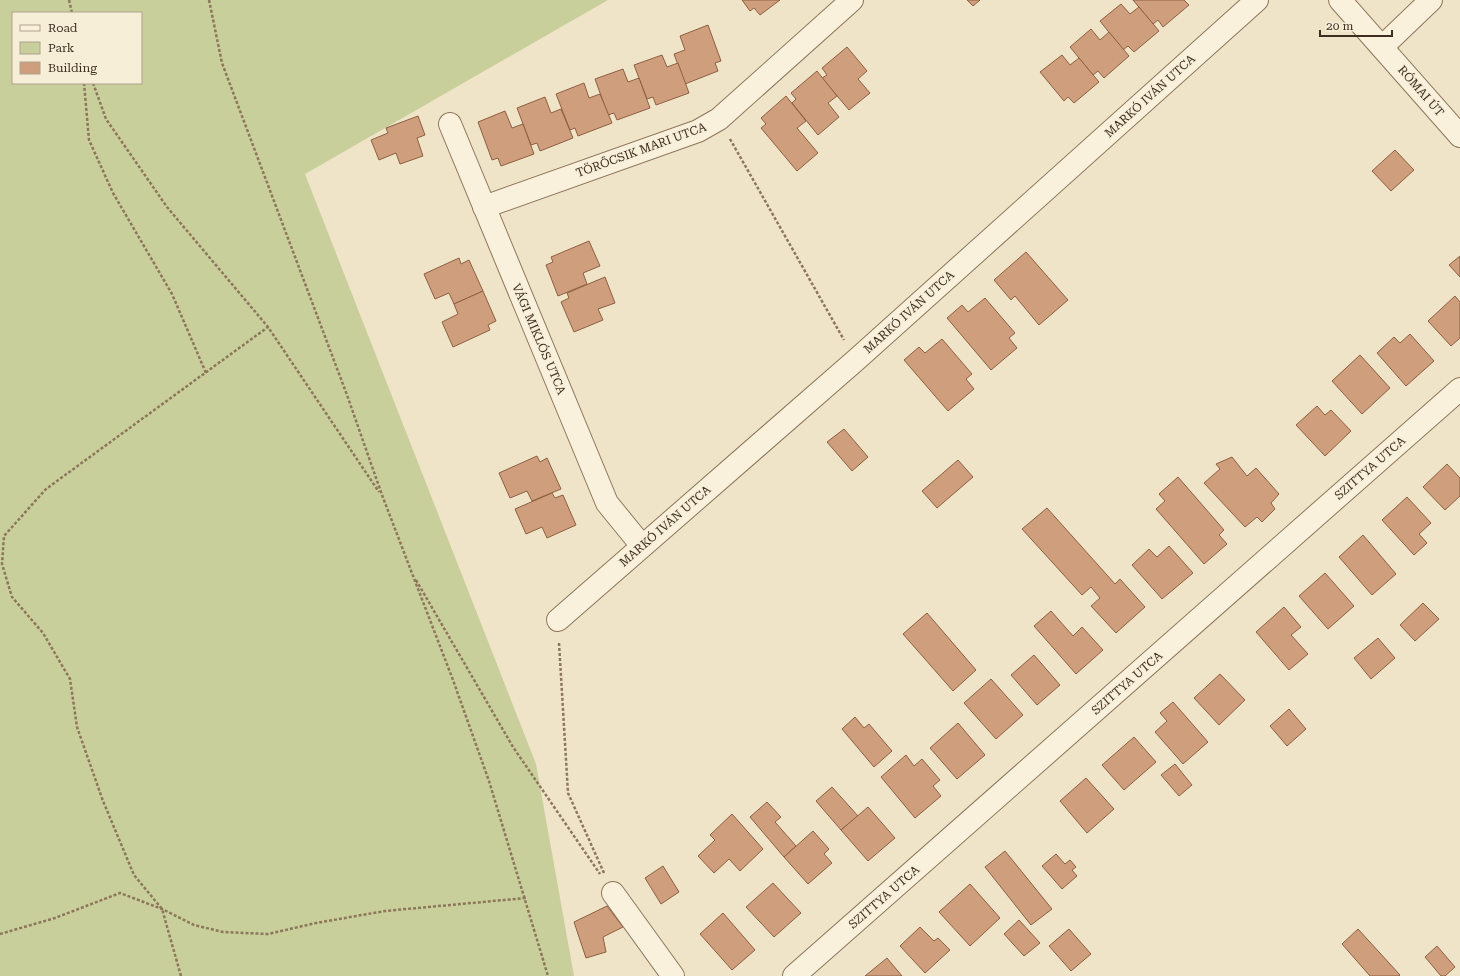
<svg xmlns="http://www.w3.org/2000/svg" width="1460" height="976" font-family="'Roboto Serif',serif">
  <rect width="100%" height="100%" fill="#f0e4c8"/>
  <!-- green -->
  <path fill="#c9cf9b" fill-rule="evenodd" d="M0 0H608L305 174 536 764 574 976H0ZM13 13H141V83H13Z"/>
  <!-- building -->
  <g fill="#cf9f7d" stroke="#8d5f41">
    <path d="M742 0H780L760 15 754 8 750 11Z"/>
    <path d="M967 0H980L973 6Z"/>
    <path d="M1133 0H1184L1189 5 1163 27 1158 20 1153 24Z"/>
    <path d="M1121 4 1130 14 1139 7 1159 31 1134 52 1128 46 1123 50 1100 21Z"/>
    <path d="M708 25 721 61 715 63 718 71 685 84 674 54 685 50 680 36Z"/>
    <path d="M1091 29 1100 40 1109 32 1129 56 1104 78 1098 71 1093 75 1070 47Z"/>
    <path d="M847 47 867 71 858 79 870 93 849 110 822 78 827 75 822 68Z"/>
    <path d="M662 55 667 67 678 63 689 93 656 105 653 97 647 99 634 65Z"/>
    <path d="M1062 55 1070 65 1079 58 1099 82 1074 103 1068 97 1064 101 1040 72Z"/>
    <path d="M623 69 628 82 639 78 650 108 617 120 614 113 608 115 595 79Z"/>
    <path d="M817 71 837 96 828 103 839 117 818 135 792 103 796 99 791 93Z"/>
    <path d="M584 83 589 98 600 94 612 123 578 136 575 128 570 130 556 94Z"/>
    <path d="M786 96 806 121 797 128 818 153 797 171 761 128 766 124 761 118Z"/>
    <path d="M545 97 551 113 561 109 573 138 540 151 537 143 531 145 517 108Z"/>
    <path d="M505 111 512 128 523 124 534 154 501 166 498 158 492 160 478 122Z"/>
    <path d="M418 116 425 135 417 138 423 156 400 164 396 153 379 160 371 140 388 133 386 128Z"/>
    <path d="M1395 150 1414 170 1391 191 1372 171Z"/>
    <path d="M589 241 600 266 583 273 587 284 558 296 546 265 553 262 551 257Z"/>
    <path d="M1026 252 1068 300 1039 325 1015 296 1011 300 994 280Z"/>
    <path d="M1460 256V277L1449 265Z"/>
    <path d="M459 258 461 264 469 260 483 291 454 304 449 293 435 299 424 274Z"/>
    <path d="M605 277 615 303 598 309 603 320 574 332 561 302 569 298 567 293Z"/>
    <path d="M483 291 496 321 488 325 490 330 453 347 442 322 458 314 454 304Z"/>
    <path d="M1455 296 1460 302V338L1451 346 1428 321Z"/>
    <path d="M985 298 1015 333 1009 338 1017 348 991 370 947 318 962 305 968 312Z"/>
    <path d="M1410 334 1434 361 1406 386 1377 353 1394 337 1400 343Z"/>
    <path d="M942 339 972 374 966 379 974 389 948 411 904 360 919 347 925 353Z"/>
    <path d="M1360 355 1390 388 1362 414 1332 381Z"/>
    <path d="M1317 406 1325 415 1331 410 1351 431 1325 456 1296 425Z"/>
    <path d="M844 429 868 457 852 471 827 442Z"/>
    <path d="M537 456 540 462 547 458 561 489 532 501 527 491 510 498 499 473Z"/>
    <path d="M1232 457 1247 476 1256 468 1279 494 1271 503 1275 509 1262 522 1257 517 1245 527 1204 483 1220 469 1216 464Z"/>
    <path d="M958 460 973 477 937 508 922 491Z"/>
    <path d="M1447 464 1460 478V496L1445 510 1423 487Z"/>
    <path d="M1178 477 1224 530 1219 535 1227 544 1204 564 1156 509 1165 501 1159 494Z"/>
    <path d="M552 493 555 498 563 495 576 525 547 538 542 527 526 534 515 509Z"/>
    <path d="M1407 497 1431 523 1419 534 1427 543 1414 555 1382 520Z"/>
    <path d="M1047 508 1115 584 1120 579 1145 607 1116 633 1091 606 1100 598 1091 587 1082 595 1022 529Z"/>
    <path d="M1363 535 1396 574 1372 595 1339 557Z"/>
    <path d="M1169 546 1193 573 1162 599 1132 565 1149 549 1157 557Z"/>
    <path d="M1325 573 1354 606 1328 629 1299 596Z"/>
    <path d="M1423 603 1439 619 1415 641 1400 625Z"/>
    <path d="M1284 607 1301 627 1291 635 1308 654 1289 670 1256 632Z"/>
    <path d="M1051 611 1073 636 1082 627 1103 650 1076 674 1034 626Z"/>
    <path d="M927 613 976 670 953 691 903 634Z"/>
    <path d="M1378 638 1395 658 1371 679 1354 658Z"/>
    <path d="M1034 655 1060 685 1037 705 1011 675Z"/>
    <path d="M1220 674 1245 700 1219 725 1194 698Z"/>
    <path d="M991 679 1023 715 996 739 964 703Z"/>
    <path d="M1173 702 1208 742 1183 764 1155 732 1167 721 1160 713Z"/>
    <path d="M1289 709 1306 729 1287 746 1270 726Z"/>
    <path d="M855 717 864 728 869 724 892 751 874 767 842 729Z"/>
    <path d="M958 723 985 755 957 779 930 748Z"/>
    <path d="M1134 737 1156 762 1124 790 1102 765Z"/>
    <path d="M906 755 914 766 922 759 940 780 933 786 941 796 915 818 881 777Z"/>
    <path d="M1175 764 1192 785 1179 796 1161 775Z"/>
    <path d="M1086 778 1114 809 1087 833 1060 801Z"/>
    <path d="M832 787 858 816 841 830 816 801Z"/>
    <path d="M767 802 781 817 775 822 796 846 784 857 750 817Z"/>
    <path d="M868 807 895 838 868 861 841 830Z"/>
    <path d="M732 814 763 849 740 871 729 859 714 873 698 856 715 840 710 835Z"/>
    <path d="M813 831 829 849 824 854 832 863 808 884 784 857Z"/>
    <path d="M1005 851 1052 909 1031 925 985 867Z"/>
    <path d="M1056 854 1065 864 1070 860 1076 867 1072 870 1077 876 1062 889 1042 866Z"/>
    <path d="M663 866 679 892 661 904 645 878Z"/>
    <path d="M773 883 801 913 774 937 746 907Z"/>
    <path d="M970 884 1000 918 970 946 939 912Z"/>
    <path d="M607 906 623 927 603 937 606 952 586 958 574 922Z"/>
    <path d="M723 913 755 950 732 970 700 934Z"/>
    <path d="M1019 920 1040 943 1024 956 1004 934Z"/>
    <path d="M920 927 934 941 938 938 950 950 925 973 900 946Z"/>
    <path d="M1069 929 1091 954 1071 971 1049 946Z"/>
    <path d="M1358 929 1400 975 1399 976H1370L1342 944Z"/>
    <path d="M1437 946 1455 967 1445 976H1441L1425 957Z"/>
    <path d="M887 958 902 976H865Z"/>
  </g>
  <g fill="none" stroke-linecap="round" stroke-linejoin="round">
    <defs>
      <g id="minor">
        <path d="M1340 0 1460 136"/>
        <path d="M1382 47 1431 0"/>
        <path d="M450 124 607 503 642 546"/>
        <path d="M484 207 698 131 719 119 852 0"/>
        <path d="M558 620 856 360 1257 0"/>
        <path d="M613 893 673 976"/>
        <path d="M794 976 1460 389"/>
      </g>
    </defs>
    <!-- minor casing -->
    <use href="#minor" stroke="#8d765c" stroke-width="24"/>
    <!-- path -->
    <g stroke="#8d765c" stroke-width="2.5" stroke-dasharray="3 2" stroke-linecap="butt">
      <path d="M69 0 72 13"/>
      <path d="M209 0 222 63 347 395 382 495 453 680 489 781 548 976"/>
      <path d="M84 83 89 140 113 193 172 294 206 373"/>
      <path d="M93 83 106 119 167 207 268 327 379 492"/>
      <path d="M730 139 844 340"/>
      <path d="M416 580 513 747 600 874"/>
      <path d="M559 643 568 793 604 873"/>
      <path d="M0 934 55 918 120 893 162 909 194 925 223 932 268 934 316 923 385 911 526 898"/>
      <path d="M181 976 162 909 134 875 103 801 77 727 70 679 43 633 12 597 2 564 4 536 46 489 268 327"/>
    </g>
    <!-- minor -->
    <use href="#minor" stroke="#faf1dc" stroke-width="22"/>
  </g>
  <g text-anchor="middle" stroke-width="3" stroke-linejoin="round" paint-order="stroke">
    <!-- street labels -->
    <g font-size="12" fill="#3d2e20" stroke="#f7eed8">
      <text transform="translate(1421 91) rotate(49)" y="4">RÓMAI ÚT</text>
      <text transform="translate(1150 96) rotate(-42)" y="4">MARKÓ IVÁN UTCA</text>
      <text transform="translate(641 150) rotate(-20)" y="4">TÖRŐCSIK MARI UTCA</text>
      <text transform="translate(909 312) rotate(-42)" y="4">MARKÓ IVÁN UTCA</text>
      <text transform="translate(539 339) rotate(67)" y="4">VÁGI MIKLÓS UTCA</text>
      <text transform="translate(1370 468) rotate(-41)" y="4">SZITTYA UTCA</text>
      <text transform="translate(665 526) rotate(-41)" y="4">MARKÓ IVÁN UTCA</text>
      <text transform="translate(1127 683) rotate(-41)" y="4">SZITTYA UTCA</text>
      <text transform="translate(884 897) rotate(-41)" y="4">SZITTYA UTCA</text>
    </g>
  </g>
  <!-- legend -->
  <rect x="12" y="12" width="130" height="72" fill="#f7eed8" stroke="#ada18e"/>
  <rect x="20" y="25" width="20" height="6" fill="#faf1dc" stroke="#ada18e"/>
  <text x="48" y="32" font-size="12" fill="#3d2e20">Road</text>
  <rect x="20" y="42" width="20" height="12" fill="#c9cf9b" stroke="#ada18e"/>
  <text x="48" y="52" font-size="12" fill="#3d2e20">Park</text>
  <rect x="20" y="62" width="20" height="12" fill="#cf9f7d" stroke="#ada18e"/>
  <text x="48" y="72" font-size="12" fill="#3d2e20">Building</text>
  <!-- scale -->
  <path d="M1320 30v6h72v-6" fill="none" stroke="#3d2e20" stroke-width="2"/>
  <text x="1326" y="30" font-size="12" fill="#3d2e20" stroke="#f7eed8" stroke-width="3" paint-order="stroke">20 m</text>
</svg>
